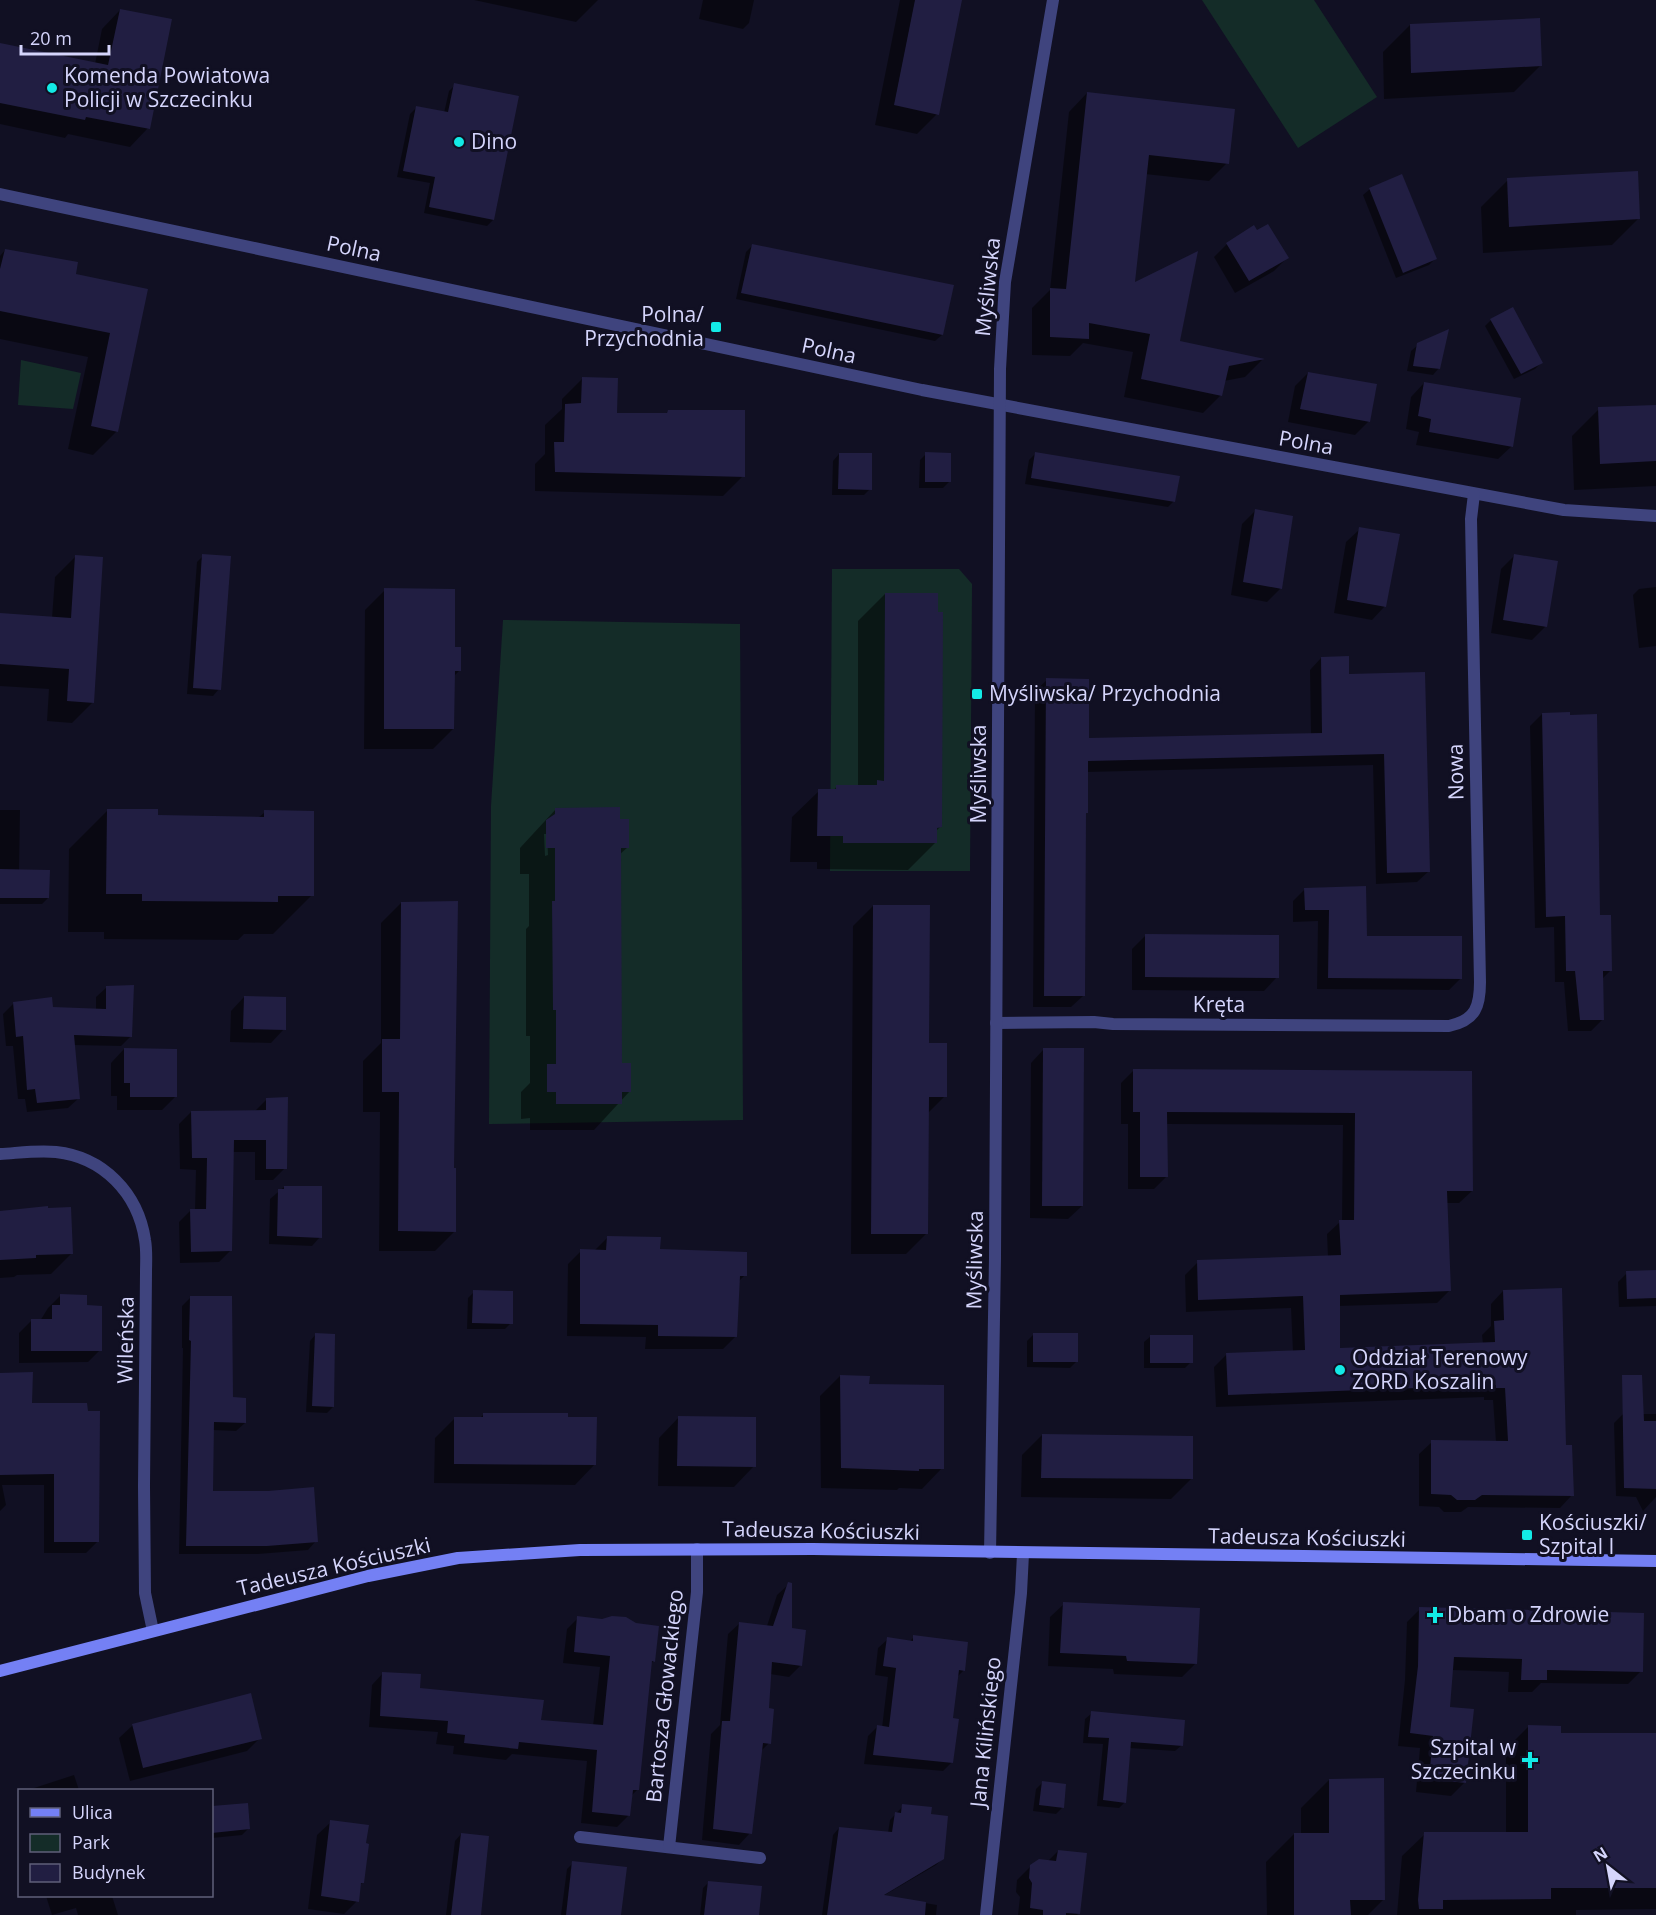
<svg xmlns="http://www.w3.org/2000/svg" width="1656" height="1915" font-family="'Open Sans',sans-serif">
  <rect width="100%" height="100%" fill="#111023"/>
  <!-- green -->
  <g fill="#142c28">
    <path d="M1202 0H1314L1377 97 1298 148Z"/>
    <path d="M21 360 81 373 73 409 18 405Z"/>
    <path d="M832 569H959L972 584 970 871H830Z"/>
    <path d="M503 620 740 624 743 1120 489 1124 491 806Z"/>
  </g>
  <!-- shadow -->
  <g fill="#0007" fill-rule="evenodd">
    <path d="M474 0H598L576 22Z"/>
    <path d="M703 0H754L749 23 743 29 699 19Z"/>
    <path d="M900 0H961L937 114 917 134 875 125Z"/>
    <path d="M120 10 148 128 130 147 68 134 65 138 0 124V45L95 64 102 29Z"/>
    <path d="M1410 25 1540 66 1514 92 1384 99 1383 52Z"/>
    <path d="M455 85 493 220 487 226 424 213 430 183 397 177 410 114 416 108 444 113 449 91Z"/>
    <path d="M1087 93 1227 163 1209 181 1145 174 1133 285 1178 342 1262 360 1245 377 1224 381 1221 395 1203 413 1124 397 1133 352 1083 343 1070 356 1032 355V308L1050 290 1069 112Z"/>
    <path d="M1508 180 1639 218 1612 245 1483 253 1481 207Z"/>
    <path d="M1370 189 1435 259 1429 265 1396 278 1363 195Z"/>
    <path d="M1227 244 1287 258 1274 271 1235 293 1214 257Z"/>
    <path d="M752 246 942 335 935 341 736 299 746 252Z"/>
    <path d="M5 250 74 275 146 290 117 431 93 455 68 449 88 357 0 339V256Z"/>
    <path d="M1491 320 1541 363 1535 369 1514 379 1485 326Z"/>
    <path d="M1418 345 1439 368 1433 375 1407 371 1411 351Z"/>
    <path d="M1308 373 1369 421 1355 435 1288 422 1295 386Z"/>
    <path d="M582 379 616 414 665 415 668 411 743 476 723 496 535 491V464L545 454V425L562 409V399Z"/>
    <path d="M1424 383 1512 446 1498 459 1416 445 1419 432 1406 429 1411 397Z"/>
    <path d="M1656 406V486L1574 490 1572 436 1599 409Z"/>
    <path d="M839 454 870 489 864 495H832L833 461Z"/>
    <path d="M926 454 949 482 943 488H919L920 460Z"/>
    <path d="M1035 454 1174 501 1168 507 1025 484 1029 460Z"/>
    <path d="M1255 511 1280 589 1267 602 1231 595 1242 524Z"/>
    <path d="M1360 529 1385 606 1372 620 1334 613 1346 542Z"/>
    <path d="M1515 555 1545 627 1532 640 1491 633 1501 569Z"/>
    <path d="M203 556 219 689 213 696 187 694 197 562Z"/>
    <path d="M75 557 93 702 72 723 47 721 49 689 0 686V615L52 618 55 577Z"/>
    <path d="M1656 587V646L1639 648 1633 595 1639 589Z"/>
    <path d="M385 590 453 648 459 671 453 677V729L433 749H364L365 610Z"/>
    <path d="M885 594 940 827 935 832V843L908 870 817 869V862H790L792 817 819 791H833L837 786H858V621Z"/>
    <path d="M1321 658 1348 675 1424 673 1429 871 1417 882 1376 884 1373 765 1087 772 1086 813 1084 815 1083 996 1071 1007H1033L1035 691 1047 680 1087 739 1311 735 1310 670Z"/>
    <path d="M1542 714 1599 916 1611 970 1602 979 1603 1019 1591 1031H1568L1564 982H1555L1554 927 1535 928 1530 726Z"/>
    <path d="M556 809 628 847 619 855 620 1064 630 1091 594 1130H530V1118L521 1119V1092L530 1083V1036H526V929L529 926V874H520V848ZM544 834H547L548 855 545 856Z"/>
    <path d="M0 810H20L19 871 48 898 42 904H0Z"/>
    <path d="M108 810 156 817 258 818 265 812 312 895 273 934H244L238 940 104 939V932H68L69 849Z"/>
    <path d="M1305 889 1366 937 1461 978 1449 990 1317 989 1318 921 1293 922V901Z"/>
    <path d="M401 903 453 1170 455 1231 435 1251H379L380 1112H363V1061L381 1043V923Z"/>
    <path d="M873 906 928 1044 945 1096 927 1114 926 1234 906 1254H851L853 926Z"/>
    <path d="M1146 935 1277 977 1264 991 1132 990V949Z"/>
    <path d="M107 987 131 1036 121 1046 73 1045 79 1098 68 1108 27 1112 25 1099H18L13 1046H6L3 1014 14 1003 52 1009 96 1010V997Z"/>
    <path d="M244 997 284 1029 271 1043 230 1042 231 1011Z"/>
    <path d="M124 1049 175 1097 162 1110H117V1096H111V1063Z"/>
    <path d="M1044 1049 1082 1206 1068 1219 1030 1218 1031 1063Z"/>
    <path d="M1134 1070 1471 1072 1472 1191 1459 1203H1446L1450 1290 1437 1303 1338 1306 1339 1350 1483 1344 1482 1335 1491 1326V1304L1503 1291 1565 1446 1572 1495 1560 1508 1468 1507 1461 1512H1444L1439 1507 1419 1506V1454L1432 1442H1496L1493 1400H1484V1397L1216 1407 1214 1367 1227 1354 1293 1352 1291 1308 1186 1312 1185 1275 1198 1262 1328 1257 1327 1234 1340 1222 1342 1221 1343 1125 1166 1124V1177L1154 1189H1128V1124H1121V1083Z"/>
    <path d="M266 1100 285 1168 273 1180H255V1152H232L231 1250 219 1262 180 1263 179 1222 191 1210H195L196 1170 180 1169 179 1124 191 1112H254Z"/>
    <path d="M284 1187 320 1237 312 1246 269 1244 270 1199Z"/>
    <path d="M0 1212 71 1254 51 1274 17 1275 14 1277 0 1278Z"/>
    <path d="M608 1237 745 1275 738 1282 736 1336 723 1349H645L646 1337 567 1336 568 1264 581 1251H594Z"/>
    <path d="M1656 1271V1306L1619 1307 1618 1282 1627 1273Z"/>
    <path d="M474 1292 511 1323 505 1329H467L468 1298Z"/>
    <path d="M60 1296 86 1307 100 1350 88 1362 19 1363V1333L31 1321H40L48 1308Z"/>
    <path d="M191 1297 231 1399 245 1423 236 1431 212 1430V1492L316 1541 308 1550 258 1554H179L183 1348H182V1306Z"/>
    <path d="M316 1334 333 1407 327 1413 306 1412 310 1341Z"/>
    <path d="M1033 1335 1077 1361 1070 1368 1027 1367V1341Z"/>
    <path d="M1151 1336 1191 1362 1185 1368H1144V1342Z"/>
    <path d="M840 1376 868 1386 942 1468 922 1489 899 1488 897 1490 821 1488 820 1396Z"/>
    <path d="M0 1392 31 1405 98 1541 86 1553H44V1485H2L6 1505 0 1511Z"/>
    <path d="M484 1414 595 1464 575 1485 434 1483 435 1438 455 1418H480Z"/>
    <path d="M1623 1414H1656V1497L1643 1511 1636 1497 1616 1496 1614 1423Z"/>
    <path d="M679 1417 754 1466 734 1487 658 1486 659 1438Z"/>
    <path d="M1042 1435 1191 1479 1171 1499 1021 1497 1022 1455Z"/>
    <path d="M789 1584 790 1629 801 1665 789 1677 770 1674 767 1709 769 1743 760 1752 750 1833 739 1845 702 1840 711 1734 720 1725 728 1634 740 1623 767 1626 777 1595Z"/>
    <path d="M1064 1604 1196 1663 1182 1677 1114 1674 1113 1669 1048 1666 1050 1617Z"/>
    <path d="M1420 1609 1641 1671 1628 1684 1541 1683 1532 1692H1508L1509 1672 1452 1670 1448 1709 1465 1782 1451 1796 1416 1792 1420 1748 1398 1746 1405 1680 1407 1622Z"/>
    <path d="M578 1618 654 1661 650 1664 638 1789 631 1796 629 1815 617 1827 581 1823 587 1761 512 1754 506 1760 453 1754 454 1746 436 1744 438 1732 369 1727 372 1685 383 1673 419 1690 539 1721 593 1726 600 1667 563 1663 567 1629Z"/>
    <path d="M914 1637 964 1670 957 1677 952 1719V1762L943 1771 864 1764 868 1736 877 1727 882 1728 888 1677 875 1675 878 1648 888 1639 909 1642Z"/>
    <path d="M1092 1713 1182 1745 1175 1751 1129 1748 1125 1802 1119 1808 1097 1806 1103 1744 1083 1743 1085 1719Z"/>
    <path d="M133 1725 260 1738 247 1751 130 1781 119 1738Z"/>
    <path d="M1528 1727 1560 1735 1656 1734V1909L1576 1910V1915H1397L1402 1856 1425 1834H1506V1749Z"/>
    <path d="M74 1775 79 1790H29L31 1789Z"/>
    <path d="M1329 1780 1384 1899 1368 1915H1267L1266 1862 1294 1834H1301V1808Z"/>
    <path d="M1042 1783 1062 1808 1056 1814 1033 1811 1036 1789Z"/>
    <path d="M246 1804 248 1829 242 1835 212 1838V1807Z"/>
    <path d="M903 1806 930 1815 943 1858 936 1865 883 1896 937 1905 936 1915H822L833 1835 839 1828 888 1833 890 1820Z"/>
    <path d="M331 1822 363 1882 360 1885 357 1901 344 1914 308 1909 317 1835Z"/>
    <path d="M461 1834 479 1915H446L455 1841Z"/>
    <path d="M1058 1851 1079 1913 1077 1915H1018L1020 1897 1016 1892 1017 1880 1031 1866 1048 1861Z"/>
    <path d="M573 1863 620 1915H561L567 1869Z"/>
    <path d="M709 1882 757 1915H700L703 1888Z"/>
    <path d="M46 1896H112L118 1915H78L76 1908 52 1915Z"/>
  </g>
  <!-- building -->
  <g fill="#211e42">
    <path d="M915 0H962L939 115 894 105Z"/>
    <path d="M120 9 172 19 150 129 86 117 85 120 0 103V43L108 65Z"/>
    <path d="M1540 18 1542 66 1411 73 1410 24Z"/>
    <path d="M454 83 519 96 494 220 429 207 435 177 403 171 416 106 448 112Z"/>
    <path d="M1087 92 1235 109 1229 164 1149 155 1135 282 1198 251 1180 341 1265 359 1229 366 1222 396 1141 379 1150 334 1089 323V339L1050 337V288L1066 289Z"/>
    <path d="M1638 171 1640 219 1509 227 1507 178Z"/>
    <path d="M1402 174 1437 259 1403 273 1369 188Z"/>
    <path d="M1268 224 1289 258 1249 281 1226 243 1254 225 1257 230Z"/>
    <path d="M752 244 954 285 943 335 741 293Z"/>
    <path d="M5 249 78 262 76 274 148 289 118 432 91 426 110 333 0 311V269Z"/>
    <path d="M1513 307 1543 363 1521 374 1490 319Z"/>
    <path d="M1449 329 1440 369 1413 366 1417 343Z"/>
    <path d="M1308 372 1377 384 1370 422 1300 409Z"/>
    <path d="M582 377 618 378 617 413H667L668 410H745V477L555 472 554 442H564L565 404 581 403Z"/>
    <path d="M1424 382 1521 398 1513 447 1429 432 1431 419 1418 416Z"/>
    <path d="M1656 405V461L1600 464 1598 407Z"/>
    <path d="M925 452 951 453V482H925Z"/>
    <path d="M1035 452 1180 476 1175 502 1031 478Z"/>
    <path d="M839 453H872V490L838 489Z"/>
    <path d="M1255 509 1293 516 1282 589 1243 582Z"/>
    <path d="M1359 527 1400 534 1386 607 1347 600Z"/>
    <path d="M202 554 231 556 221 690 193 688Z"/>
    <path d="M1514 554 1558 561 1547 627 1503 620Z"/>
    <path d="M75 555 103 557 94 703 67 701 69 669 0 664V613L71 618Z"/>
    <path d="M384 588 455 589V647H461V671H455L454 729H384Z"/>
    <path d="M885 593H938V612H943L942 827 937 828V843H843V836H817L818 789H836V785H877V780L884 781Z"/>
    <path d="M1349 656V674L1425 672 1430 872 1387 873 1384 754 1088 761V813H1086L1085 996H1044L1046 678 1089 679V738L1322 733 1321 657Z"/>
    <path d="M1570 712V715L1597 714 1600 915H1611L1612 971H1603L1604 1020H1580L1575 971H1566L1565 916 1546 917 1542 713Z"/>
    <path d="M620 807V819H629V848H621L622 1063H631V1092H622V1104H556V1092H547V1064H556V1010H553L552 901H555V848H546V820L555 814V808Z"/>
    <path d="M107 809H158V815L264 817V810L314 811V896H278V902L142 901V894H106Z"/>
    <path d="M0 869 50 870 49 898H0Z"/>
    <path d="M1366 886 1367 936H1462V979L1328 978 1329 910H1305L1304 888Z"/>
    <path d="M458 901 454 1168H456V1232L398 1231 399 1092H382V1039H400L401 902Z"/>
    <path d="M873 905H930L929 1043H947V1097H929L928 1234H871Z"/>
    <path d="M1145 934 1279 935V978L1145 977Z"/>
    <path d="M134 985 132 1037 74 1035 80 1099 37 1103 35 1089 27 1090 23 1036 16 1037 13 1002 52 997 53 1007 106 1009V986Z"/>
    <path d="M244 996 286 997V1030L243 1029Z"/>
    <path d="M124 1048 177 1049V1097H130V1083H124Z"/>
    <path d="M1043 1048H1084L1083 1206H1042Z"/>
    <path d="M1133 1069 1472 1071 1473 1191H1447L1451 1291 1340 1295V1348L1495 1342 1494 1321 1504 1320 1503 1290 1562 1288 1566 1445H1572L1574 1496 1482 1495 1475 1500H1457L1451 1495 1431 1494V1440L1508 1441 1505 1388H1496V1385L1228 1395 1226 1353 1305 1350 1303 1296 1198 1300 1197 1260 1341 1255 1339 1220H1354L1355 1113 1167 1112 1168 1177H1140V1112H1133Z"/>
    <path d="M288 1097 287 1169H266V1140H234L232 1251 191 1252 190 1209H206L207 1158H192L191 1111 266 1110V1098Z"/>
    <path d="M284 1186H322V1238L277 1236 278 1189H284Z"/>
    <path d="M48 1206V1208L71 1207 73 1254 36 1255V1258L0 1260V1211Z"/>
    <path d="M607 1236 661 1237 660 1249 747 1252V1276H740L737 1337 658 1336V1325L580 1324V1249L606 1250Z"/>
    <path d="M1656 1270V1298L1627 1299 1626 1271Z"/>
    <path d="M473 1290 513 1291V1324L472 1323Z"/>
    <path d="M60 1294 87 1295V1305L102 1306V1351H31V1319H52V1305H60Z"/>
    <path d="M190 1296H232L233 1397 246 1398V1423L214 1422 213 1491H268L314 1487 318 1542 267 1546H186L191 1341 189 1340Z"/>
    <path d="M315 1333 335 1334 334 1407 312 1406Z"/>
    <rect x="1033" y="1333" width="45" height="29"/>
    <rect x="1150" y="1335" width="43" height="28"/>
    <path d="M33 1372 32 1403H87L88 1411H100L99 1542H54V1474L0 1475V1373Z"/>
    <path d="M840 1375 870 1376 869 1384 944 1385V1469H919V1471L841 1468Z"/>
    <path d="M1622 1375H1642L1644 1421H1656V1489L1624 1488Z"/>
    <path d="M483 1413H568V1417H597L596 1465 454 1464V1417H483Z"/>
    <path d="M678 1416 756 1417V1467L677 1466Z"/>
    <path d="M1042 1434 1193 1436V1479L1041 1478Z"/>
    <path d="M788 1582 792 1583V1628L806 1630 802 1666 772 1662 769 1708 774 1709 771 1744 763 1743 752 1834 713 1829 722 1721H730L739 1622 773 1626Z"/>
    <path d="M1063 1602 1200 1608 1197 1664 1127 1661 1126 1656 1060 1653Z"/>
    <path d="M1419 1607 1644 1613 1643 1672 1547 1670V1680H1521L1522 1659 1454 1657 1450 1707 1474 1709 1466 1783 1429 1779 1433 1736 1410 1733 1418 1666Z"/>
    <path d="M577 1616 602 1619 612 1616 626 1617 636 1623 659 1626 655 1662 652 1661 639 1790H633L630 1816 592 1812 597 1750 519 1742 518 1749 464 1743 465 1735 447 1733 448 1721 380 1716 382 1672 421 1674 420 1688 544 1700 541 1720 603 1725 610 1656 574 1652Z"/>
    <path d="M913 1635 968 1642 965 1671 959 1670 953 1718 959 1719 953 1763 873 1755 877 1725 889 1727 896 1668 883 1666 887 1637 913 1641Z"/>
    <path d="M251 1693 262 1739 143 1768 132 1724Z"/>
    <path d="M1091 1711 1185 1720 1183 1746 1131 1742 1126 1803 1103 1800 1109 1738 1088 1737Z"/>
    <path d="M1528 1725 1561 1726V1733H1656V1888H1551V1899L1443 1900V1909H1419L1418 1900 1424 1832H1528Z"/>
    <path d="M1384 1778 1385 1900H1350L1351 1915H1294V1833H1329V1779Z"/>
    <path d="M1042 1781 1066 1784 1064 1808 1039 1805Z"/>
    <path d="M248 1803 250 1829 212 1833V1806Z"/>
    <path d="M902 1804 932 1807 931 1814 948 1816 944 1859 884 1895 926 1902 925 1915H827L839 1827 892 1832 895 1812 901 1813Z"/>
    <path d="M330 1820 369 1825 366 1843 369 1844 364 1883H361L359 1902 321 1896Z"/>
    <path d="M461 1833 489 1836 481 1915H451Z"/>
    <path d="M1058 1850 1087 1853 1080 1914 1066 1913V1915H1043V1910L1030 1908 1032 1883 1029 1878 1030 1865 1039 1859 1056 1861Z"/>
    <path d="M572 1861 627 1867 621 1915H566Z"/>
    <path d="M708 1881 762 1886 759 1915H704Z"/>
  </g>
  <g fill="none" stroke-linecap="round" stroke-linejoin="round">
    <!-- street -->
    <g stroke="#3f447e" stroke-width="12">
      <path d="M0 194 922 390 1564 510 1656 516"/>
      <path d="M996 1023 1094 1022 1113 1024 1449 1026C1476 1020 1480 1006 1480 982L1471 519 1474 494"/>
      <path d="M0 1154C18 1153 38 1150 56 1152 103 1157 138 1193 145 1240 147 1251 146 1262 146 1273L144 1486 145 1593 153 1631"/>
      <path d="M990 1553 995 1258 1000 369 1005 282 1053 0"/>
      <path d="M580 1837 760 1858"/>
      <path d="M669 1847 697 1592V1549"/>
      <path d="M986 1915 1021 1593 1023 1554"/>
    </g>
    <!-- secondary -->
    <path stroke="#7480f4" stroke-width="12" d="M0 1671 368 1576 458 1558 580 1550 813 1549 1656 1561"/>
  </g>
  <!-- markers -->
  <g fill="#13eae6" stroke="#111023" stroke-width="2">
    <circle cx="52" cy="88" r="6"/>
    <circle cx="459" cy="142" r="6"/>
    <rect x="710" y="321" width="12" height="12" rx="3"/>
    <rect x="971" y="688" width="12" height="12" rx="3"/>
    <circle cx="1340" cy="1370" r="6"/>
    <rect x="1521" y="1529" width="12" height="12" rx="3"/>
    <path d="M1432 1606h6v6h6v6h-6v6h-6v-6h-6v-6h6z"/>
    <path d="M1527 1751h6v6h6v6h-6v6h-6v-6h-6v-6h6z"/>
  </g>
  <g text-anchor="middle" stroke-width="6" stroke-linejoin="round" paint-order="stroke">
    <!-- poi labels -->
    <g font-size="21" fill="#d5d5fc" stroke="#111023" text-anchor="start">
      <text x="64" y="83">Komenda Powiatowa<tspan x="64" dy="24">Policji w Szczecinku</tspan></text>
      <text x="471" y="149">Dino</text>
      <text x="704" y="322" text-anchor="end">Polna/<tspan x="704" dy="24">Przychodnia</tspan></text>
      <text x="989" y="701">Myśliwska/ Przychodnia</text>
      <text x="1352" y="1365">Oddział Terenowy<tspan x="1352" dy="24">ZORD Koszalin</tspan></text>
      <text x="1539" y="1530">Kościuszki/<tspan x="1539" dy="24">Szpital I</tspan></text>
      <text x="1447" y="1622">Dbam o Zdrowie</text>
      <text x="1516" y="1755" text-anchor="end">Szpital w<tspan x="1516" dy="24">Szczecinku</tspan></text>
    </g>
    <!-- street labels -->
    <g font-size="21" fill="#d5d5fc" stroke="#111023">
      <text transform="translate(354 249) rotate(12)" y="7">Polna</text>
      <text transform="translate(988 287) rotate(-84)" y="7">Myśliwska</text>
      <text transform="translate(829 351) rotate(12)" y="7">Polna</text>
      <text transform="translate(1306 443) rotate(10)" y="7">Polna</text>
      <text transform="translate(1456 772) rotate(-91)" y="7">Nowa</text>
      <text transform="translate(979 774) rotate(-90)" y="7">Myśliwska</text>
      <text x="1219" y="1012">Kręta</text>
      <text transform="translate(975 1260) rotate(-89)" y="7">Myśliwska</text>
      <text transform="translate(126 1340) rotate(-89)" y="7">Wileńska</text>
      <text transform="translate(821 1531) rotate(1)" y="7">Tadeusza Kościuszki</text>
      <text transform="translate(1307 1538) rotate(1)" y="7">Tadeusza Kościuszki</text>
      <text transform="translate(334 1567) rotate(-13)" y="7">Tadeusza Kościuszki</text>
      <text transform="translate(665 1696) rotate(-84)" y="7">Bartosza Głowackiego</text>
      <text transform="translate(986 1732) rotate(-84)" y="7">Jana Kilińskiego</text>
    </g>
  </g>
  <!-- legend -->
  <rect x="18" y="1789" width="195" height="108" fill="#111023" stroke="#5f5f7a" stroke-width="1.5"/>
  <rect x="30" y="1808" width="30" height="9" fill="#7480f4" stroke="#5f5f7a" stroke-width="1.5"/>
  <text x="72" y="1819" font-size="18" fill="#d5d5fc">Ulica</text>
  <rect x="30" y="1834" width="30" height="18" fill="#142c28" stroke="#5f5f7a" stroke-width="1.5"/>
  <text x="72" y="1849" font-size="18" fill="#d5d5fc">Park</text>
  <rect x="30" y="1864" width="30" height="18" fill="#211e42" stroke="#5f5f7a" stroke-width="1.5"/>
  <text x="72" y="1879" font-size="18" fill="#d5d5fc">Budynek</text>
  <!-- north arrow -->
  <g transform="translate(1608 1867) rotate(329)" stroke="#111023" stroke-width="4.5" paint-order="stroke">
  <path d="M0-4.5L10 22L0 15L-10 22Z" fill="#d5d5fc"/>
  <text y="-9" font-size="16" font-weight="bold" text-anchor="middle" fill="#d5d5fc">N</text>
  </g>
  <!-- scale -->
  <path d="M21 45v9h88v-9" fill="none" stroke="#d5d5fc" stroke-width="3"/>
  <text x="30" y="45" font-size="18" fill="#d5d5fc" stroke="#111023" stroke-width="4.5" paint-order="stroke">20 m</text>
</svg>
